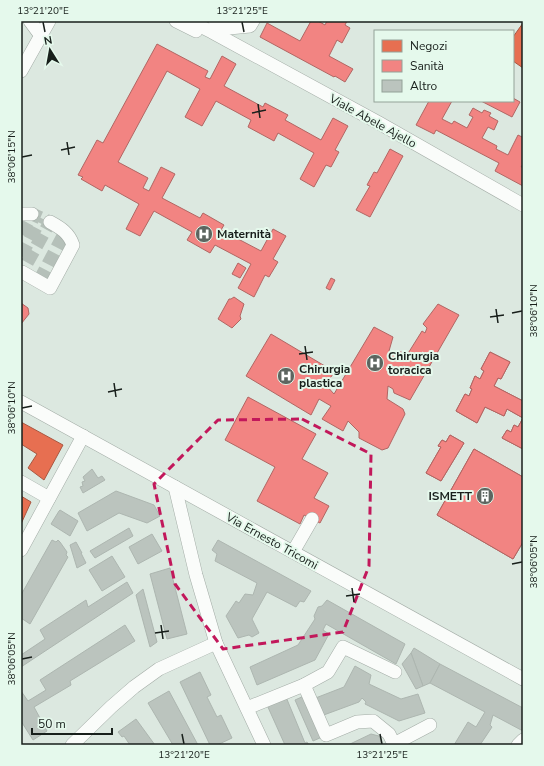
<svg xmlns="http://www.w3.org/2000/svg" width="544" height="766" font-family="'Nunito Sans',sans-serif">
  <rect width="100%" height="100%" fill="#dce8e0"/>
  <!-- shops -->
  <g fill="#e76f51" stroke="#a95741">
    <path d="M523 23V68L513 61V37Z"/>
    <path d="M21 422 63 445 44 480 28 468 37 454 21 444Z"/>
    <path d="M21 496 31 502 21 524Z"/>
  </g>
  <!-- health -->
  <g fill="#f28482" stroke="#b16663">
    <path d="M311 21H318L325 25 327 21H347L345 25 350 28 342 43 337 40 329 56 353 69 345 82 335 76 334 77 260 37 267 23 300 41Z"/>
    <path d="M157 44 208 71 205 77 210 79 222 56 236 64 224 86 263 107 265 103 288 115 285 120 321 140 333 118 348 126 335 150 339 152 331 167 326 165 314 187 300 179 314 153 278 133 274 141 248 127 251 120 216 101 202 126 185 117 200 89 167 71 118 162 148 178 143 188 149 191 161 167 175 174 162 198 200 218 203 213 224 225 221 230 261 251 273 229 286 236 273 259 278 262 269 277 265 275 254 297 238 288 251 264 215 245 210 253 187 240 192 232 154 211 140 236 126 229 139 204 105 185 102 191 81 179 83 177 78 175 97 140 103 143Z"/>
    <path d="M513 98 520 102 512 117 481 101H513Z"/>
    <path d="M429 101H452L442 119 452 124 454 121 467 128 473 117 469 115 473 108 482 113 484 110 491 113 489 116 498 121 494 130 488 127 482 138 497 146 496 149 508 155 518 135 522 137 523 136V164L521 167H523V186L495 171 499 163 436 130 434 134 416 125Z"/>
    <path d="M390 149 403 156 370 217 356 210 370 186 367 185 374 172 377 173Z"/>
    <path d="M238 263 246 268 240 278 232 274Z"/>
    <path d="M331 278 335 280 330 290 326 288Z"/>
    <path d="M234 297 244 304 240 316 241 319 232 328 218 319 229 299H231Z"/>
    <path d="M21 303 28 308 29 314 21 324Z"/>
    <path d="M438 304 459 315 410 400 394 393 393 389 388 386 387 399 403 409 405 414 388 448 382 450 359 438V432L348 421 343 431 322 419 331 406 319 399 311 415 246 376 271 334 335 372 325 384 334 394 374 327 393 337 389 351 395 354 399 351 407 355 422 331 425 333 427 328 423 324Z"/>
    <path d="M490 352 510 362 501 379 498 378 494 386 523 401V449L502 438 507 430 511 432 514 425 518 427 523 418 507 409 504 416 485 407 477 423 456 411 465 394 469 396 472 389 470 388 475 376 480 379 484 371 481 369Z"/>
    <path d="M490 352 510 362 501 379 498 378 494 386 523 401V449L502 438 507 430 511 432 514 425 518 427 523 418 507 409 504 416 485 407 477 423 456 411 465 394 469 396 472 389 470 388 475 376 480 379 484 371 481 369Z"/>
    <path d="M248 397 316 434 302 459 328 473 314 498 329 506 320 523 304 515 300 524 257 501 275 467 225 440Z"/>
    <path d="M450 435 464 443 441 481 426 473 441 447 438 446 442 440 446 442Z"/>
    <path d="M450 435 464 443 441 481 426 473 441 447 438 446 442 440 446 442Z"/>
    <path d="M474 449 523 477V542L513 559 437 515Z"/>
    <path d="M474 449 523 477V542L513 559 437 515Z"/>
  </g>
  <!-- building -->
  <g fill="#bbc4be" stroke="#adb6b0">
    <path d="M92 469 98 478 102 476 105 480 83 493 80 487 83 486 82 482 85 481 83 477Z"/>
    <path d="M116 491 154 505 160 516 147 523 119 513 87 531 78 513Z"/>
    <path d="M60 510 78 521 70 536 51 524 59 511Z"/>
    <path d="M129 528 133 536 95 558 90 551Z"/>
    <path d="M152 534 162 551 138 564 129 547Z"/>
    <path d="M52 540 56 542 58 540 60 542 67 552 66 555 68 557 30 624 21 618V595Z"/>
    <path d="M218 540 311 591 304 602 300 601 296 607 267 592 252 619 259 633 252 637 249 635 238 638 226 616 236 601 239 603 245 594 253 595 257 583 215 561 217 554 212 550Z"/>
    <path d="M76 542 82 553H81L86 563 77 568 70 545Z"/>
    <path d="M112 556 125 577 102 591 89 570Z"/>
    <path d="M170 568 187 634 167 639 150 574Z"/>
    <path d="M127 582 133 593 21 667V655L45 639 40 630 86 600 88 607Z"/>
    <path d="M143 589 157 642 150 647 136 595Z"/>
    <path d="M327 600 405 644 396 664 326 624 323 630 329 634 315 660 257 685 250 667 298 645 315 619 314 616 318 607 322 606Z"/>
    <path d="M125 625 135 641 70 681 71 685 34 707 47 731 33 740 21 721V691L28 701 46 690 40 680Z"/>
    <path d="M414 648 440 664 430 683 423 686 411 653Z"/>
    <path d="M411 653 423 686 416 689 402 664Z"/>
    <path d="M440 664 523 708V731L493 715 490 725 492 727 480 745H454L468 722 476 727 485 712 430 683Z"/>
    <path d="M355 666 371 675 369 684 401 699 418 694 425 713 399 721 365 704 366 702 362 698 359 702 321 716 313 699 344 687Z"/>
    <path d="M200 672 211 695 207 697 217 717 221 715 232 738 217 745H210L180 682Z"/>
    <path d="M169 691 198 745H173L148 703Z"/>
    <path d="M304 696 322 737 313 741 295 700Z"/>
    <path d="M286 697 305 743 307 742 309 745H285L267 705Z"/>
    <path d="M136 719 155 745H130L124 736 122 737 118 732Z"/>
    <path d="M371 734 379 736 382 744 348 745Z"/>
  </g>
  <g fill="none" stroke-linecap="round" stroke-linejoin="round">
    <!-- minor-tunnel -->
    <g stroke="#b5c0b9" stroke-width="13" stroke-dasharray="13 6" stroke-linecap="butt">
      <path d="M21 234 32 214 50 222 22 272 21 271"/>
      <path d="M21 256 41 218"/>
      <path d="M39 281 65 232"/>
    </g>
    <defs>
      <g id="minor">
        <path d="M30 21 41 36"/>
        <path d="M176 21 196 31"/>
        <path d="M190 21 212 32 379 123 523 205"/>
        <path d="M215 21 229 28 250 26 253 21"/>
        <path d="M21 71 49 21"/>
        <path d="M21 214H32"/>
        <path d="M22 272 50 288 73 245C69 233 61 228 50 222"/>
        <path d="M21 402 523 679"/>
        <path d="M21 482 49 498"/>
        <path d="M175 487 196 575 216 643 264 745"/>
        <path d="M21 550 83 436"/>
        <path d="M293 552 312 519"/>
        <path d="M304 685 326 735 357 722 373 721 389 734 394 744 430 725"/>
        <path d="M247 708 304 685 328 672 343 647 395 672"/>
        <path d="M72 745 111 707 134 687 159 669 216 643"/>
        <path d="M518 745 523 740"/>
      </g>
    </defs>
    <!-- minor casing -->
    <use href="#minor" stroke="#a3aca6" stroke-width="14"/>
    <!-- minor -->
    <use href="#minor" stroke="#fafcfa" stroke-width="13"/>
  </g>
  <!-- marked area -->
  <path fill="none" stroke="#c2185b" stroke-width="3" stroke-dasharray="8 5" stroke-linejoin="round" d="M302 419 371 454 369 566 343 632 223 649 175 584 154 484 218 420Z"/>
  <!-- ticks -->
  <path fill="none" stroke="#181f1b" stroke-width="1.5" d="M43 22 45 32M242 22 244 32M258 104 260 118M252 113 266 110M67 142 69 155M61 150 75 147M22 157 32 155M496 309 498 323M512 313 522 311M490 317 504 315M305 346 307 360M299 354 313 352M114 383 116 397M108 392 122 389M22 408 32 406M512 564 522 562M352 588 354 602M346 596 360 594M161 625 163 639M155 633 169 631M22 659 32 657M182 734 184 744M380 734 382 744"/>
  <!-- icons -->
  <defs>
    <symbol id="hospital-disc" viewBox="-11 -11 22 22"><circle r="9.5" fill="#5d6560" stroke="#e5f9ec"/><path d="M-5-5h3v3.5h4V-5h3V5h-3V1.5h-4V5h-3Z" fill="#fff"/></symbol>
    <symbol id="building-disc" viewBox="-11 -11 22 22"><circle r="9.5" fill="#5d6560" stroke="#e5f9ec"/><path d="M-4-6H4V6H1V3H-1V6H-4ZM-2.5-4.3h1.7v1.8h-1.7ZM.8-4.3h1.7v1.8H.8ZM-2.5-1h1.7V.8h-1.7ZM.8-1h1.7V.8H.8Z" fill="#fff"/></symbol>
  </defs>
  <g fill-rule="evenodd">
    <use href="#hospital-disc" x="194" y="224" width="20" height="20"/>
    <use href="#hospital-disc" x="365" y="353" width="20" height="20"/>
    <use href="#hospital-disc" x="276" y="366" width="20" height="20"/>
    <use href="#building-disc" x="475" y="486" width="20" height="20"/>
  </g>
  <g text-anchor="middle" stroke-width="4" stroke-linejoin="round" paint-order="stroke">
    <!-- street labels -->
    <g font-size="12" fill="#181f1b" stroke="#e5f9ec">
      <text transform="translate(373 121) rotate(29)" y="4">Viale Abele Ajello</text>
      <text transform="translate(272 541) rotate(29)" y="4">Via Ernesto Tricomi</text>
    </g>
    <!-- poi labels -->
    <g font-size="12" font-weight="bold" fill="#181f1b" stroke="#e5f9ec" text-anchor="start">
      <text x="217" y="238">Maternità</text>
      <text x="388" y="360">Chirurgia<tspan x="388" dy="14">toracica</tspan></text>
      <text x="299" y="373">Chirurgia<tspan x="299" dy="14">plastica</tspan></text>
      <text x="472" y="500" text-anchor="end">ISMETT</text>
    </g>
  </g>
  <!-- border -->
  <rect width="544" height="766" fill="none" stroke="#e5f9ec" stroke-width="44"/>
  <!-- legend -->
  <rect x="374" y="30" width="140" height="72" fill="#e5f9ec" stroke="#93a298"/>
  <rect x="382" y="40" width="20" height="12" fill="#e76f51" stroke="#93a298"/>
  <text x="410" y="50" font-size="12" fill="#181f1b">Negozi</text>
  <rect x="382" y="60" width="20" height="12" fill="#f28482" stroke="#93a298"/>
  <text x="410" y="70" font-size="12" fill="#181f1b">Sanità</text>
  <rect x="382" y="80" width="20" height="12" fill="#bbc4be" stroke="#93a298"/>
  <text x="410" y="90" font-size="12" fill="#181f1b">Altro</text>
  <!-- north arrow -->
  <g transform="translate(50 50) rotate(349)" stroke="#e5f9ec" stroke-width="3" paint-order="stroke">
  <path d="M0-3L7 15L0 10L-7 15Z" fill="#181f1b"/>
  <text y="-6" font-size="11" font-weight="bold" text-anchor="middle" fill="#181f1b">N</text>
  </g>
  <!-- scale -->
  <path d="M32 728v6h80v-6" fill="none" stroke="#181f1b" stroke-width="2"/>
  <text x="38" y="728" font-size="12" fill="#181f1b" stroke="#e5f9ec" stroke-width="3" paint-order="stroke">50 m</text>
  <rect x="22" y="22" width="500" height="722" fill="none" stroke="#181f1b" stroke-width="1.5"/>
  <g font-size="10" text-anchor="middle" fill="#181f1b">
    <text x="43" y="14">13°21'20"E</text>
    <text x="242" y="14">13°21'25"E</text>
    <text transform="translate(11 157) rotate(-90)" y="4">38°06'15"N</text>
    <text transform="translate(533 311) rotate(-90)" y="4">38°06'10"N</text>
    <text transform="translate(11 408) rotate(-90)" y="4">38°06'10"N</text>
    <text transform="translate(533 562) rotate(-90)" y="4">38°06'05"N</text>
    <text transform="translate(11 659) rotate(-90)" y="4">38°06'05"N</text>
    <text x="184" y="758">13°21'20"E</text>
    <text x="382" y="758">13°21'25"E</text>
  </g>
</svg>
